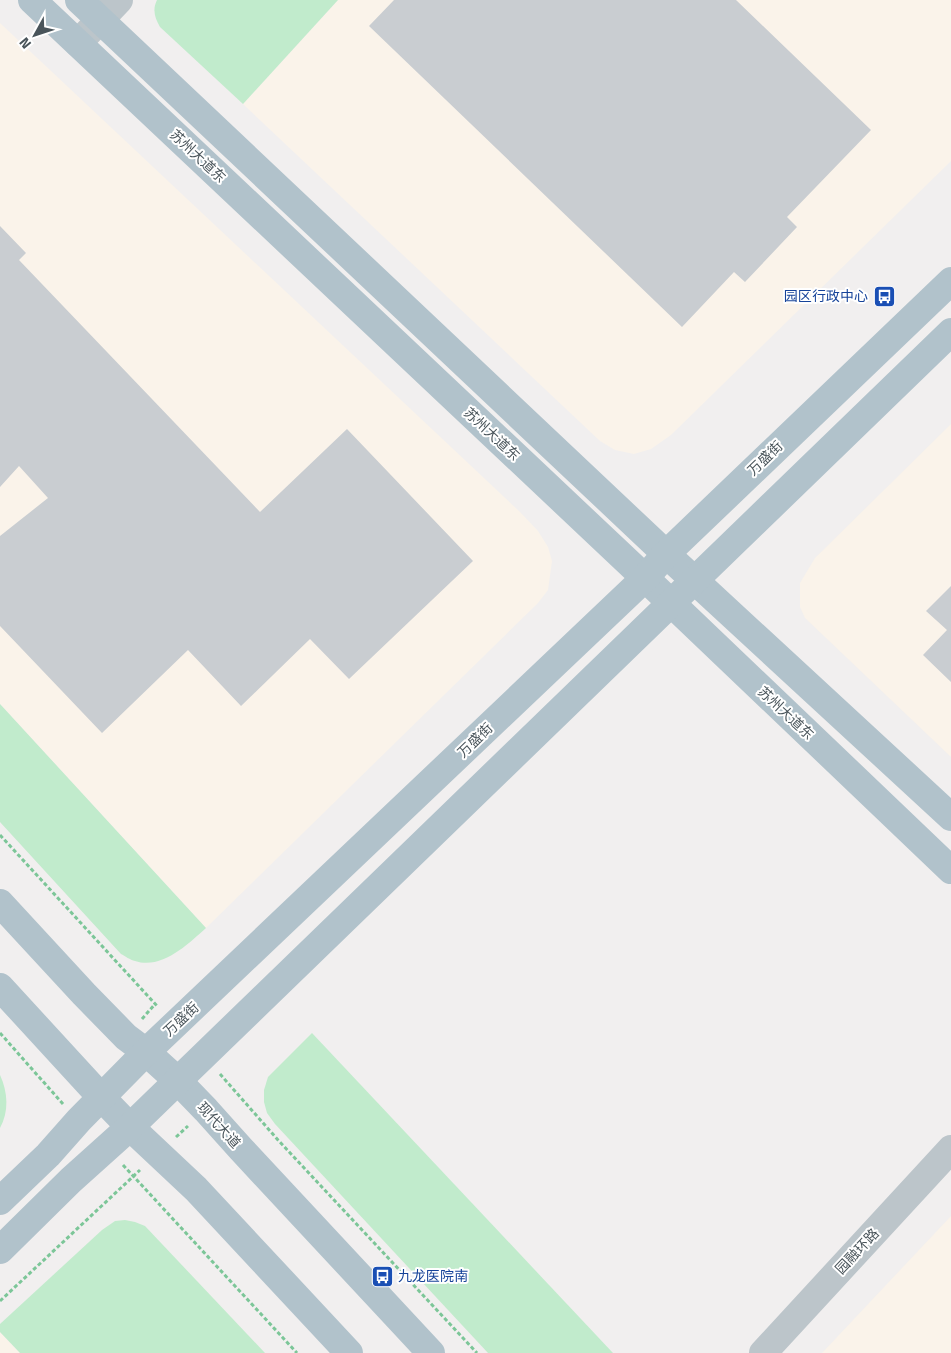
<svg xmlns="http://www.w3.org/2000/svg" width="951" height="1353" font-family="'Titillium Web','Noto Sans SC',sans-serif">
  <rect width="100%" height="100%" fill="#f1efef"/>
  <!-- commercial -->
  <g fill="#faf3ea">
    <path d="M338 0H951V161L671 435 651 449 634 454 615 450 600 441 243 104Z"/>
    <path d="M0 23 520 512 538 531 548 547 552 561 548 590 538 603 206 928 0 704Z"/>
    <path d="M951 424V757L805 618 800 607V583L815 558Z"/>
    <path d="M951 1216V1353H822Z"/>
    <path d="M0 1332 20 1353H0Z"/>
  </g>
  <!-- green -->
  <g fill="#c1ebcc">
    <path d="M157 0H338L243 104 160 27C155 18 152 10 157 0Z"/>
    <path d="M0 704 206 928C188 944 162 970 135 961 130 960 125 956 121 954L0 822Z"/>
    <path d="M312 1033 613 1353H488L275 1124 267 1113 264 1102V1090L268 1077Z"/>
    <path d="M0 1075C8 1092 9 1112 0 1128Z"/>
    <path d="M125 1220 135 1222 145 1226 265 1353H20L0 1332V1324L102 1230 115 1221Z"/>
  </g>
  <!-- building -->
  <g fill="#c9cdd1">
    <path d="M394 0H736L871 130 787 217 797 227 745 282 734 272 682 327 369 26Z"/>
    <path d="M0 226 26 253 19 260 260 512 347 429 473 561 349 679 310 639 241 706 188 650 102 733 0 626V536L48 498 19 466 0 487Z"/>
    <path d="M951 586V682L923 655 947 630 926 611Z"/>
  </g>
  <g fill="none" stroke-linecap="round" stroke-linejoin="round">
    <!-- path -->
    <g stroke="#7cc698" stroke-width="3" stroke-dasharray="4 2.5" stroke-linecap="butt">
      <path d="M0 835 158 1007"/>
      <path d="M142 1019 155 1004"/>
      <path d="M0 1033 63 1104"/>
      <path d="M220 1074 278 1140 477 1353"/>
      <path d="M176 1137 188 1126"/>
      <path d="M123 1165 297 1353"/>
      <path d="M0 1301 140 1170"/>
    </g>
    <!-- minor -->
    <g stroke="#bcc5ca" stroke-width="28">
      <path d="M78 43 119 0"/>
      <path d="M763 1353 951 1149"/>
    </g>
    <!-- major -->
    <g stroke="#b1c2cb" stroke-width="28">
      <path d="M32 0 645 578 951 870"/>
      <path d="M79 0 666 554 951 817"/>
      <path d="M0 903 84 994 126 1037 146 1052 177 1080 206 1110 241 1149 431 1353"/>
      <path d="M0 987 101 1097 130 1127 196 1189 349 1353"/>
      <path d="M0 1201 48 1155 79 1120 146 1052 645 578 666 554 951 281"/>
      <path d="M0 1250 71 1180 130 1127 951 332"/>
    </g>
  </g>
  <!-- icons -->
  <defs>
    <symbol id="bus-square" viewBox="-11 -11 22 22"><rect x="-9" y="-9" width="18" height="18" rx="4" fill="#1a4fb4" stroke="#fff"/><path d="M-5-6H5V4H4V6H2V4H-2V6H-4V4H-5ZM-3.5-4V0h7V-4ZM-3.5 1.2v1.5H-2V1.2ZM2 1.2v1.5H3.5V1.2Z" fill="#fff"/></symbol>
  </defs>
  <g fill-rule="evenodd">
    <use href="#bus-square" x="872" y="284" width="25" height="25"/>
    <use href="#bus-square" x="370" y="1264" width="25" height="25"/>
  </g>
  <g text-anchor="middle" stroke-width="4" stroke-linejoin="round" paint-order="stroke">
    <!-- street labels -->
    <g font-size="14" fill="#49545a" stroke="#fff">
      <text transform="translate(198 156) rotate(43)" y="5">苏州大道东</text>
      <text transform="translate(492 434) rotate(43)" y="5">苏州大道东</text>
      <text transform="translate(765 458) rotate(-44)" y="5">万盛街</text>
      <text transform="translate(786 713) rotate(43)" y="5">苏州大道东</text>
      <text transform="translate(475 740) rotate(-44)" y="5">万盛街</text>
      <text transform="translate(181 1019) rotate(-43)" y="5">万盛街</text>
      <text transform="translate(219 1125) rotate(48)" y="5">现代大道</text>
      <text transform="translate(857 1251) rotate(-47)" y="5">园融环路</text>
    </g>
    <!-- transit labels -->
    <g font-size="14" fill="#164399" stroke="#fff" text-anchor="end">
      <text x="868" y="301">园区行政中心</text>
      <text x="398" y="1281" text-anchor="start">九龙医院南</text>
    </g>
  </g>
  <!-- north arrow -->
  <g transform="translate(35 35) rotate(230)" stroke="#ffffff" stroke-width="4" paint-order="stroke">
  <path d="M0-4L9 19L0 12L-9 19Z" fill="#49545a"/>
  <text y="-8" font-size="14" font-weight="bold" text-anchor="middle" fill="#49545a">N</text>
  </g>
</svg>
